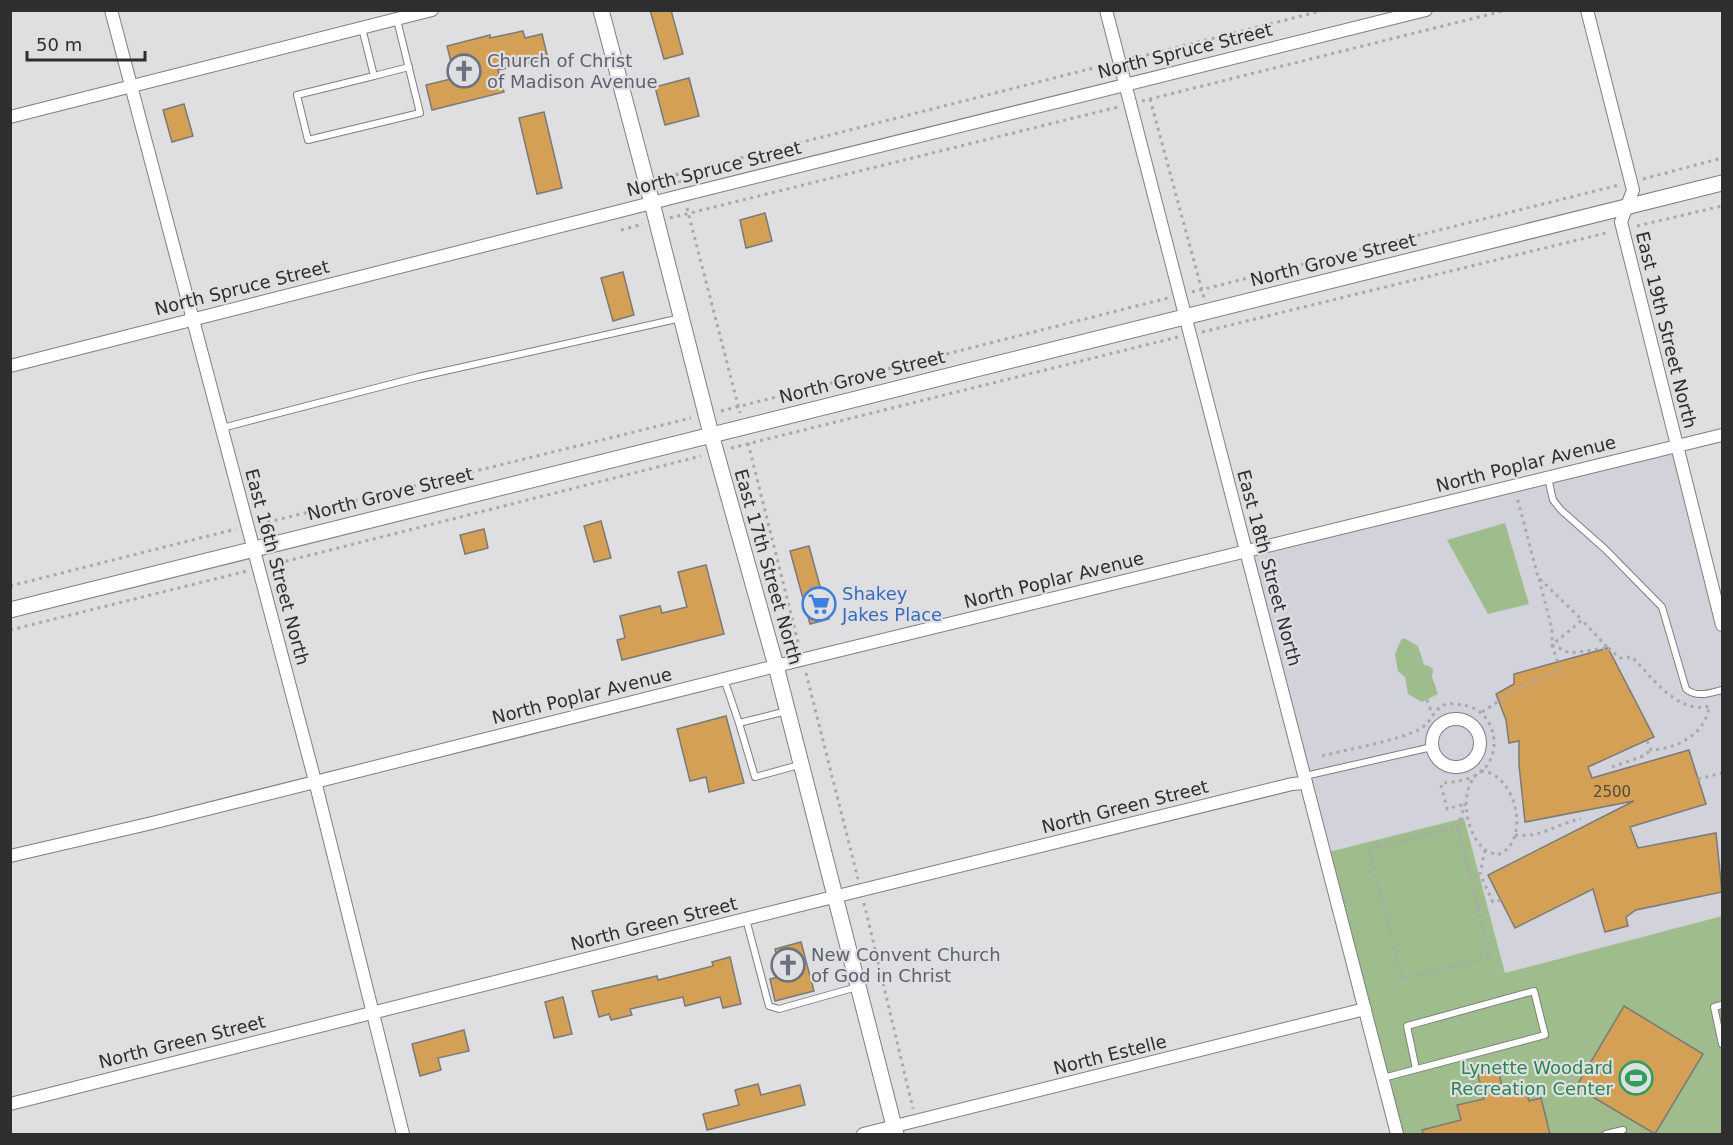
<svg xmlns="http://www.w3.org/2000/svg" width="1733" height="1145" font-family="'DejaVu Sans',sans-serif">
  <rect width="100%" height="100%" fill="#dfdfe2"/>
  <!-- built -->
  <path fill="#d2d2da" d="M1676 446 1722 624V916L1505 973 1464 818 1325 853 1246 552Z"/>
  <!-- green -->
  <g fill="#9ebc8c">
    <path d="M1505 523 1529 604 1488 614 1447 540Z"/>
    <path d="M1404 638 1418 646 1424 665 1429 666 1433 669 1432 677 1438 694 1422 702 1408 694 1405 677 1398 671 1395 654 1401 640Z"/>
    <path d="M1464 818 1505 973 1722 916V1134H1397L1325 853Z"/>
  </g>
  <!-- building -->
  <g fill="#d3a056" stroke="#7b7a78" stroke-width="1.5">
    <path d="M650 10H671L683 54 664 59Z"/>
    <path d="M523 31 525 38 542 34 548 59 498 70 504 92 432 110 426 85 455 78 447 46 490 35V38Z"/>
    <path d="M689 78 699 116 665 125 655 87Z"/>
    <path d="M184 104 193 136 172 142 163 110Z"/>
    <path d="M544 112 562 188 537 194 519 118Z"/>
    <path d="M765 213 772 241 746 248 740 220Z"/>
    <path d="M623 272 634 315 613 321 601 278Z"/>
    <path d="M601 521 611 558 594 562 584 526Z"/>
    <path d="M484 529 488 548 465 554 460 535Z"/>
    <path d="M809 546 829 619 810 624 790 551Z"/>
    <path d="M706 565 724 634 622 660 617 640 625 638 620 616 660 606 662 613 687 607 678 572Z"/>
    <path d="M1608 648 1654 737 1588 767 1592 778 1689 750 1706 804 1630 827 1638 848 1716 833 1722 892 1636 910 1626 917 1628 926 1605 932 1593 889 1515 928 1488 875 1634 801 1525 822 1519 765V741L1509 743 1506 720 1496 694 1514 684V674Z"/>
    <path d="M726 716 744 783 709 792 706 777 690 781 677 729Z"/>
    <path d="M801 942 814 991 775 1001 770 979 782 976 775 949Z"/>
    <path d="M730 957 741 1004 723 1008 720 997 685 1006 683 997 630 1009 632 1015 611 1020 609 1014 599 1017 592 991 657 976 658 980 713 966 712 962Z"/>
    <path d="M563 997 572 1034 554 1038 545 1002Z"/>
    <path d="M1624 1006 1703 1054 1655 1134 1576 1087Z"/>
    <path d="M464 1030 469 1051 438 1058 441 1070 420 1076 412 1044Z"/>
    <path d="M1498 1070 1503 1090 1525 1085 1529 1101 1541 1098 1550 1134H1423L1422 1130 1461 1120 1457 1105 1484 1099 1478 1075Z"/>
    <path d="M758 1084 761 1095 800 1085 805 1105 707 1130 703 1114 739 1105 735 1090Z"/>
  </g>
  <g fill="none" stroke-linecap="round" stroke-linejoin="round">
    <defs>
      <g id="service">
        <path d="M362 28 374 76 297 95 308 140 420 113 397 20"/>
        <path d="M374 76 409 67"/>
        <path d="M222 428 418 377 681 318"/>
        <path d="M1548 478 1553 500 1561 510 1605 549 1662 607 1686 689C1697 698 1710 693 1722 690"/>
        <path d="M724 679 739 723"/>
        <path d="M787 711 739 723 755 777 799 765"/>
        <path d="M1305 776 1432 747"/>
        <path d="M746 919 769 1006 779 1009 857 987"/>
        <path d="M1722 1005 1714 1007 1722 1044"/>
        <path d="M1383 1078 1545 1035 1534 991 1407 1026 1416 1069"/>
        <path d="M1606 1134 1623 1130"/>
      </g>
      <g id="minor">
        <path d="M111 10 315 781 403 1134"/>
        <path d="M1106 10 1397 1134"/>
        <path d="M1587 10 1633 190 1621 222 1722 625"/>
        <path d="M10 117 432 10"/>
        <path d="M10 366 683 195 1426 10"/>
        <circle cx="1456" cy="743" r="24"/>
        <path d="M10 856 152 823 776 666 1722 435"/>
        <path d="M10 1104 797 906 1292 784 1306 783"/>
        <path d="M863 1134 1365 1009"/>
      </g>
      <g id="tertiary">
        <path d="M601 10 652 203 711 434 776 666 896 1134"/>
        <path d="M10 610 1722 183"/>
      </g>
    </defs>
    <!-- service casing -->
    <use href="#service" stroke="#7f7f81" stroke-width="8"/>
    <!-- minor casing -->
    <use href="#minor" stroke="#7f7f81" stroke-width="14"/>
    <!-- tertiary casing -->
    <use href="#tertiary" stroke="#7f7f81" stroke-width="17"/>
    <!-- path -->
    <g stroke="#a9a9ac" stroke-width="3" stroke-dasharray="3 4.5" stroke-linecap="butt">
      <path d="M1139 57 1325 10"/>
      <path d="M1132 58 1139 57 1141 66"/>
      <path d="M1150 99 1204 298"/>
      <path d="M1142 101 1507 10"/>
      <path d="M1643 179 1722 158"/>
      <path d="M680 183 677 174 1101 66 1104 78"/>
      <path d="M687 208 740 413"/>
      <path d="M670 218 1118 107"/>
      <path d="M1637 226 1722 206"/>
      <path d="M621 230 643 224"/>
      <path d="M1192 292 1619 185"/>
      <path d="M1202 332 1610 232"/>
      <path d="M721 411 1168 298"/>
      <path d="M748 443 799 646"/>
      <path d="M731 448 1178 337"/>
      <path d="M260 524 691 418"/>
      <path d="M271 565 701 456"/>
      <path d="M1539 579 1552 629V645L1570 653 1608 648 1582 620"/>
      <path d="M10 586 236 529"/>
      <path d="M10 630 247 571"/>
      <path d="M1608 648 1620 658 1632 657C1651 676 1678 715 1709 706"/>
      <path d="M806 673 858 879"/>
      <path d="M1427 700 1432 714"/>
      <path d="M1482 712 1517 689 1560 670 1552 645 1582 620 1538 577 1517 497"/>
      <path d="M1647 741 1651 750C1677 749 1706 734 1709 706"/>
      <path d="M1322 756C1352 748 1394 742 1420 729 1431 723 1434 707 1447 704 1450 703 1457 704 1461 705 1497 707 1507 760 1474 776 1465 781 1453 782 1443 783"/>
      <path d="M1612 767 1643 756 1651 750"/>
      <path d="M1481 771C1517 773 1532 844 1497 855 1492 853 1487 851 1484 849 1464 831 1458 786 1481 771Z"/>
      <path d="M1698 779 1722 773"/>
      <path d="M1441 785 1447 809 1466 804"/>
      <path d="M1458 827 1490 957 1402 979 1369 849 1458 827 1465 804"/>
      <path d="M1515 835C1543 838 1555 824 1581 819"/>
      <path d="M1485 850 1480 874 1493 902 1501 900"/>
      <path d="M1721 866 1722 865"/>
      <path d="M864 903 913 1109"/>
    </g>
    <!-- service -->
    <use href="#service" stroke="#fff" stroke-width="6"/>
    <!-- minor -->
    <use href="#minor" stroke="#fff" stroke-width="12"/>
    <!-- tertiary -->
    <use href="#tertiary" stroke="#fff" stroke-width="15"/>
  </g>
  <!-- icons -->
  <defs>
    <symbol id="church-ring" viewBox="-11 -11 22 22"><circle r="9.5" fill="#dfdfe2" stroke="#6b7280" stroke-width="1.5"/><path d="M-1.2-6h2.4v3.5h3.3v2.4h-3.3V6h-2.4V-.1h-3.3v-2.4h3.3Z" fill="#6b7280"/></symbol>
    <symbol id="supermarket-ring" viewBox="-11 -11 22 22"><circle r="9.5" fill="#dfdfe2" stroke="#3f7fe0" stroke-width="1.5"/><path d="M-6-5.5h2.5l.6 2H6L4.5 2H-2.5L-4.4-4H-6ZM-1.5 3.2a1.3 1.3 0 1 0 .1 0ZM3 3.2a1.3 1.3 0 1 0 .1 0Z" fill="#3f7fe0"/></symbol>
    <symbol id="stadium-ring" viewBox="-11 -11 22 22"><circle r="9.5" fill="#dfdfe2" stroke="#2e9e5b" stroke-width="1.5"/><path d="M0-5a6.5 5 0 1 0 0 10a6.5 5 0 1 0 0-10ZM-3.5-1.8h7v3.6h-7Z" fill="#2e9e5b"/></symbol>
  </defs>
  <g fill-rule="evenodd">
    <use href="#church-ring" x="445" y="52" width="38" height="38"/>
    <use href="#supermarket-ring" x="800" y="585" width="38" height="38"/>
    <use href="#church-ring" x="769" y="946" width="38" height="38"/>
    <use href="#stadium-ring" x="1617" y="1059" width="38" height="38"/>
  </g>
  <g text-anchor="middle" stroke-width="4.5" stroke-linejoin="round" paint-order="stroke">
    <!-- number labels -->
    <g font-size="15" fill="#574a39">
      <text x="1612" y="797">2500</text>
    </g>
    <!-- street labels -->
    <g font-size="18" fill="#2e2e2f" stroke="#dfdfe2">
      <text transform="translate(1185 51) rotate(-14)" y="6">North Spruce Street</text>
      <text transform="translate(714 169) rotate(-14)" y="6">North Spruce Street</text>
      <text transform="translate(1333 260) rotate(-14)" y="6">North Grove Street</text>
      <text transform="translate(242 288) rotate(-14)" y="6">North Spruce Street</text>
      <text transform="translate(1666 330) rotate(76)" y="6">East 19th Street North</text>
      <text transform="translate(862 377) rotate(-14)" y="6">North Grove Street</text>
      <text transform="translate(1526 464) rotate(-14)" y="6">North Poplar Avenue</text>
      <text transform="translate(390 494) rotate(-14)" y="6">North Grove Street</text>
      <text transform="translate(277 567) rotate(75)" y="6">East 16th Street North</text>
      <text transform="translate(768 567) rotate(74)" y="6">East 17th Street North</text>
      <text transform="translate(1269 568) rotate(75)" y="6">East 18th Street North</text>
      <text transform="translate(1054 580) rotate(-14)" y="6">North Poplar Avenue</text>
      <text transform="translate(582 696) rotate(-14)" y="6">North Poplar Avenue</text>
      <text transform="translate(1125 807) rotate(-14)" y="6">North Green Street</text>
      <text transform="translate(654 924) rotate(-14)" y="6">North Green Street</text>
      <text transform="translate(182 1042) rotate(-14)" y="6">North Green Street</text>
      <text transform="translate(1110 1055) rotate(-14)" y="6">North Estelle</text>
    </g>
    <!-- worship labels -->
    <g font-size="18" fill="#5b616d" stroke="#dfdfe2" text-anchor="start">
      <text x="487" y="67">Church of Christ<tspan x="487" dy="21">of Madison Avenue</tspan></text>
      <text x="811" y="961">New Convent Church<tspan x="811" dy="21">of God in Christ</tspan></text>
    </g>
    <!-- shop labels -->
    <g font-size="18" fill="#366cbe" stroke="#dfdfe2" text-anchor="start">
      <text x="842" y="600">Shakey<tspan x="842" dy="21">Jakes Place</tspan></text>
    </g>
    <!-- leisure labels -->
    <g font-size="18" fill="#27864d" stroke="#dfdfe2" text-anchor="end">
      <text x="1613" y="1074">Lynette Woodard<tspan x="1613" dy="21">Recreation Center</tspan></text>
    </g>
  </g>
  <!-- border -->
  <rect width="1733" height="1145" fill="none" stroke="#2e2e2f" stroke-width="24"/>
  <!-- scale -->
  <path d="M27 51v9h118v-9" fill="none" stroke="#2e2e2f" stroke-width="3"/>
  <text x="36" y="51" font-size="18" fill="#2e2e2f" stroke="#dfdfe2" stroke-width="4.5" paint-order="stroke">50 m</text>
</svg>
